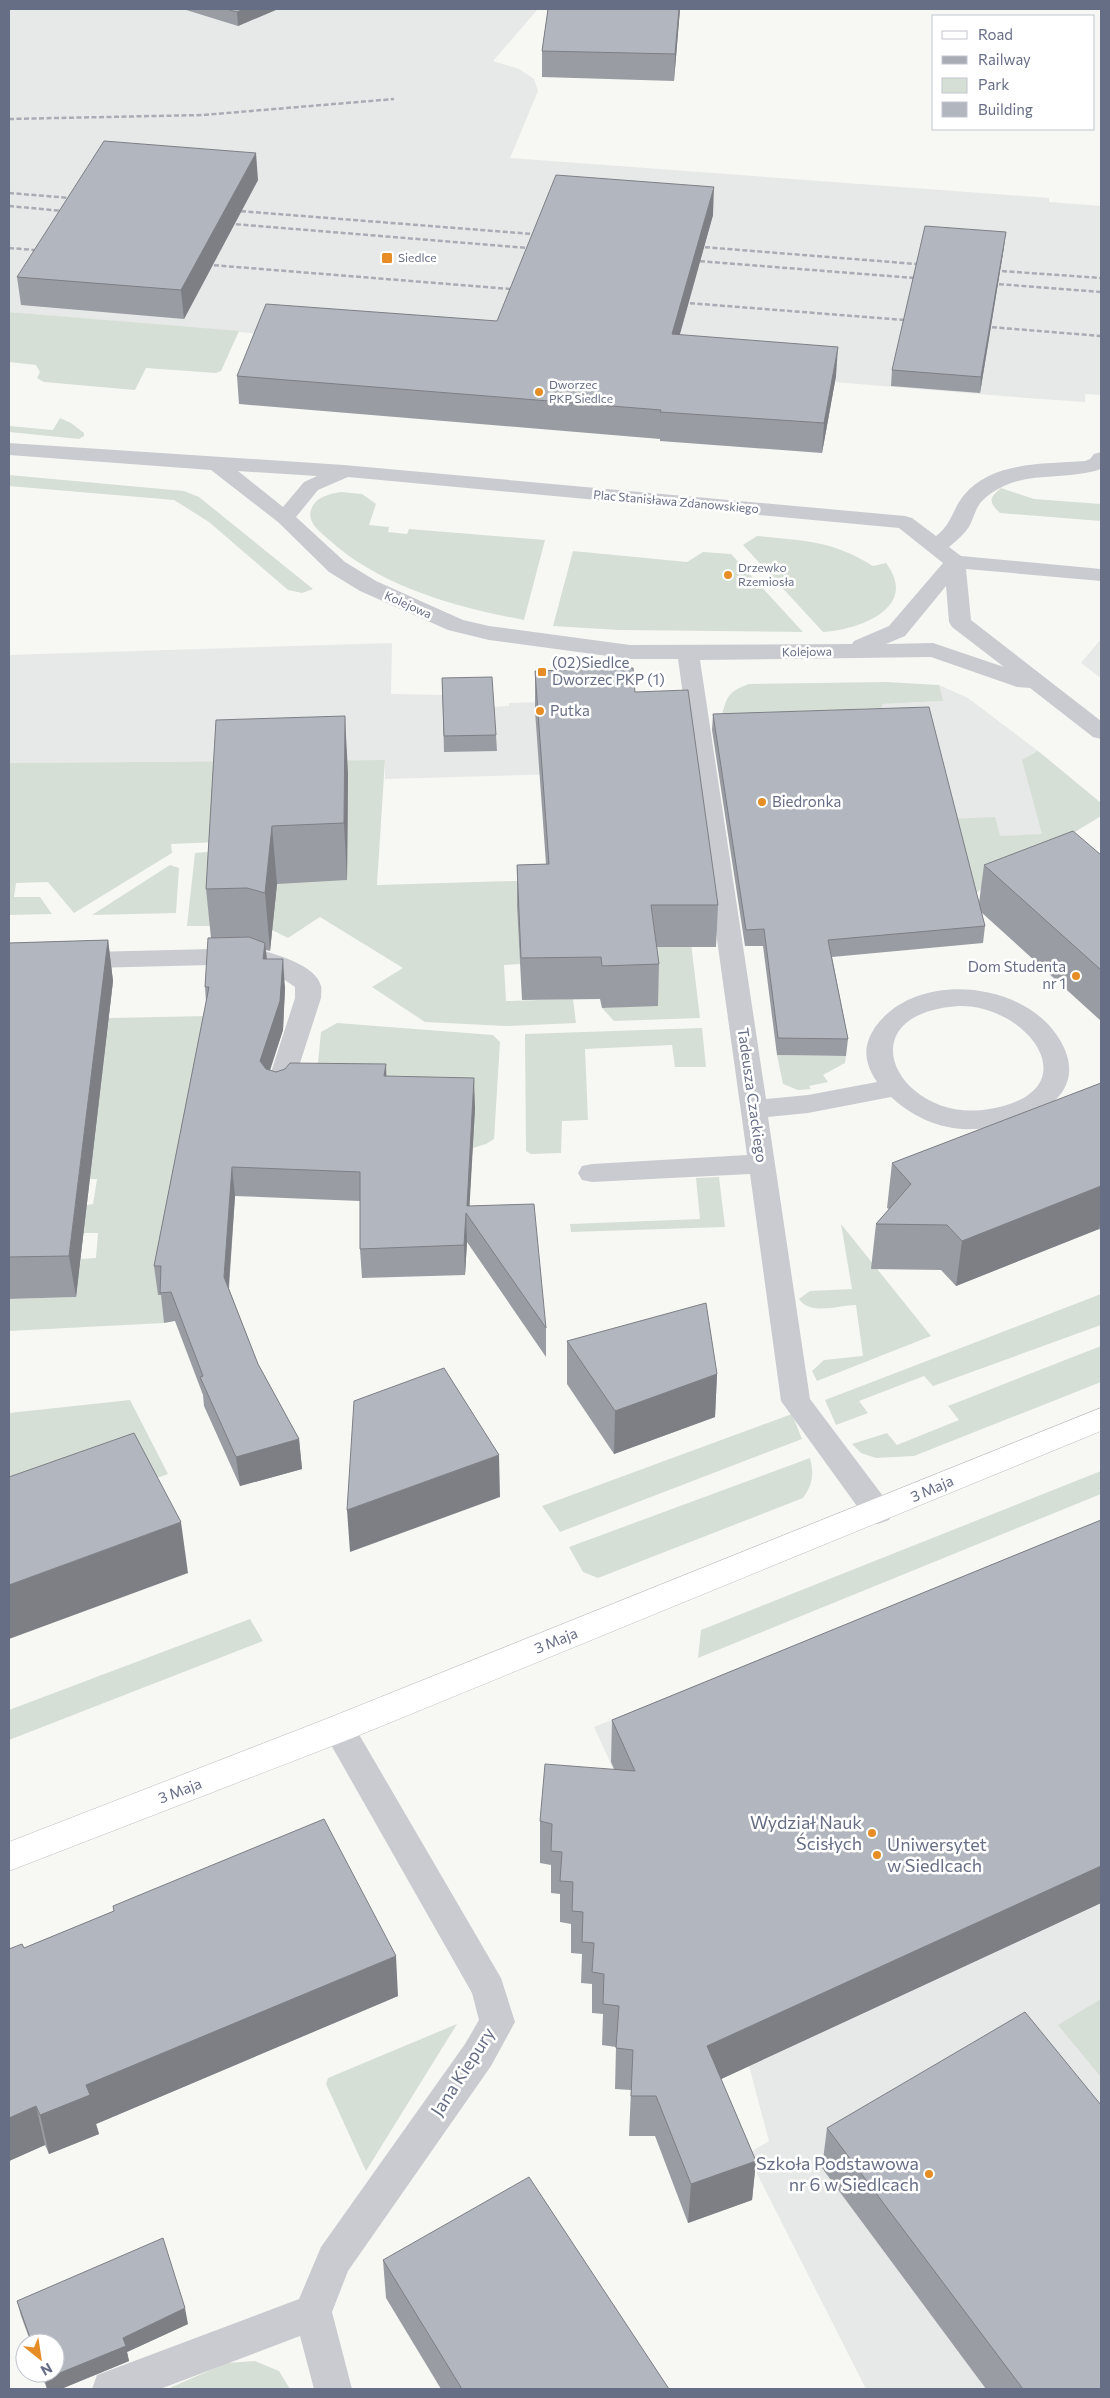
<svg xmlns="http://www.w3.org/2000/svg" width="1110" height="2398" font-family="Commissioner,sans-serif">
  <rect width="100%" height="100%" fill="#f7f8f4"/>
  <!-- built -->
  <g fill="#e7e8e8">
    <path d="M9 9H538L493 61 519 69 534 79 538 91 510 158 1049 198V202L1101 206V395L1085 394V402L1027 398 835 382 836 376 272 335 9 312Z"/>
    <path d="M1101 639V678L1081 663Z"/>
    <path d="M392 643 391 694 443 695 494 707 509 706V703L573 701 665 771 385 779V760L9 763V655Z"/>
    <path d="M939 685 968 698 1038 751 1101 803V814L899 906 722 715 881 708 882 704 942 701Z"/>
    <path d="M1101 1522V2389H866L747 2154 769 2141 749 2066 594 1727Z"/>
  </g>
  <!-- green -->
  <g fill="#d6dfd5">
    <path d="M9 312 239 331 221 371 216 373 146 368 135 390 44 382 37 378 40 372 36 365 9 362Z"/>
    <path d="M60 418 71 423 84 433V436L79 439 9 432V426L53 430Z"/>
    <path d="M9 475 184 491 199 497 313 589 302 593 288 590 209 522 174 500 9 486Z"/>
    <path d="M1001 488 1034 499 1101 504V521L1000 513C988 502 989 498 1001 488Z"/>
    <path d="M341 492 362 494 376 504 369 525 389 527 388 532 407 534 409 529 545 540 524 620C455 607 380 587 327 538 319 531 307 522 311 510 315 497 329 494 341 492Z"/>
    <path d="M757 536C805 541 831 540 873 566L886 563C920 608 859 630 823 632L743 545Z"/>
    <path d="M573 551 687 562 703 552 731 554 803 632 619 630 553 626Z"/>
    <path d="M886 682 939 685 943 701 882 704V708L722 715C727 695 730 691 749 684Z"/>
    <path d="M1038 751 1101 803V816L966 899 951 819 995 817 1000 836 1042 834 1022 760Z"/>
    <path d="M385 760 377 885 683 876 700 1018 614 1021 602 1008 657 1005 517 907 520 964 504 965 506 1001 573 999 576 1023 506 1026 425 1022 372 987 403 968 320 917 288 938 264 926H187L195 853 217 851 218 842 171 844 172 853 74 913 48 882 16 883 14 897H40L52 914 9 915V763Z"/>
    <path d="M170 865 179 868 176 913 92 915Z"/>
    <path d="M208 1016 235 1192 166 1283 164 1323 9 1331V1299L75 1297 81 1259 96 1258 98 1233H83L87 1205 93 1204 97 1179H84L9 1058V1020Z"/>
    <path d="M337 1023 493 1035 500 1042 494 1139 486 1144 473 1148 315 1092 321 1032Z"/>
    <path d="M702 1028 706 1067H675L672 1045 585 1049 588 1120 562 1121 561 1153 531 1154 526 1151 525 1034Z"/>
    <path d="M777 1055 846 1056 845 1063 823 1075 828 1082 809 1086 811 1089 798 1090 783 1084Z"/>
    <path d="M719 1177 725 1227 571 1232 570 1224 700 1219 696 1178Z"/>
    <path d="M841 1224 931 1336 817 1381 812 1371 824 1360 863 1356 856 1305C839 1305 810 1316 799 1299L810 1291 852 1289Z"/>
    <path d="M1101 1294V1325L933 1386 924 1376 859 1401 868 1413 836 1425 825 1400Z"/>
    <path d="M1101 1346V1382L914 1456 876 1458 861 1453 852 1444 887 1433 897 1445 959 1420 948 1406Z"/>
    <path d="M130 1400 168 1474 9 1532V1413Z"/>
    <path d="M792 1414 802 1439 560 1532 542 1506Z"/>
    <path d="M810 1458C814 1474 813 1484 803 1498L598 1578 583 1572 569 1547Z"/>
    <path d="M1101 1471V1494L698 1658 701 1630Z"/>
    <path d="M250 1619 263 1641 9 1740V1710Z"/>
    <path d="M1101 1999V2077L1058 2025Z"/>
    <path d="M457 2024 366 2171 326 2084 328 2078Z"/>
    <path d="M255 2361 279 2371 290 2389H167L227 2363Z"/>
  </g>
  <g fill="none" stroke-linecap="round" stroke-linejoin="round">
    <defs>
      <path id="major" d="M1101 1408V1431L350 1739 9 1871V1842L326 1719Z"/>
    </defs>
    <!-- major casing -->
    <use href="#major" stroke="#babcc1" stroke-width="1"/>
    <!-- minor -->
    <g fill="#cacbd0" fill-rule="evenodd">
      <path d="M9 443 344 465 905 516 912 518 936 536C952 524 952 510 964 495 992 461 1045 464 1085 461L1090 459 1094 454 1101 452V469L1095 471C1056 481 1015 469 982 501 976 507 974 517 970 525 965 534 957 540 949 547L961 556 1101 569V581L966 569 971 620 1101 721V739L1093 737 1030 688 1017 687 931 657 700 660 766 1099 808 1095 877 1082C864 1063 862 1046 876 1026 919 967 1037 982 1065 1050 1089 1108 1004 1132 962 1129 934 1127 911 1115 891 1097L808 1113 768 1117 810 1399 889 1504 893 1512 889 1520 878 1524 867 1520 781 1401 750 1174 592 1182 582 1180 578 1173 582 1166 592 1164 747 1155 678 659H630L489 640 448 630 360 591 329 572 278 522 211 470 9 455ZM238 471 317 476 304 482 283 507ZM348 477 899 528 943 563 889 626 854 641 852 644 630 645 489 626 463 620 376 581 345 562 296 517 318 490ZM946 586 949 622 952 627 1004 667 933 643 886 644 905 636ZM959 1006C1030 1005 1092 1092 989 1109 900 1125 841 1014 959 1006Z"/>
      <path d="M252 948C270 952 316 964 321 986 322 989 321 994 321 998L291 1091 287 1097 278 1100 269 1097 265 1091 295 998V987L273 972 252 964 9 970V954Z"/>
      <path d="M338 1716 350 1719 501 1978 515 2022 491 2066 348 2271 332 2312 352 2389H314L300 2336 160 2389H92L97 2375 299 2299 321 2247 465 2044 479 2020 472 1993 322 1729 326 1719Z"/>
    </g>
    <!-- major -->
    <use href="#major" fill="#fff" fill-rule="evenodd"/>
    <!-- rail -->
    <g stroke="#a9acb4" stroke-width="2.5" stroke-dasharray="5 2.5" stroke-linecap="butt">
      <path d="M9 119 203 115 394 99"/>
      <path d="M9 193 82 199"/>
      <path d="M9 206 74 212"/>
      <path d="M226 210 545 235"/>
      <path d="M221 223 540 249"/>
      <path d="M690 246 929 265"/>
      <path d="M9 248 47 251"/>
      <path d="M685 260 927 279"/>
      <path d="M199 264 523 290"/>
      <path d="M987 270 1101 278"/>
      <path d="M984 283 1101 292"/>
      <path d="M675 302 917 321"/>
      <path d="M977 326 1101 336"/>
    </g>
  </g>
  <!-- wall -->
  <g fill="#999da3">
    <path d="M183 9H278L238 26Z"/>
    <path d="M548 9H680L674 81 542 77V51Z"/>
    <path d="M258 180 184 319 21 305 17 277Z"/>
    <path d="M713 215 679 335 836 376 822 453 660 441V439L239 404 237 376 497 321Z"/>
    <path d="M1004 247 980 393 891 386 892 370Z"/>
    <path d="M535 671 635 692 718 905 716 947H656L659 964 658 1006 602 1008 600 999 522 1000 517 907V865L546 864 535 711Z"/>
    <path d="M442 678 496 735 497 751 444 752Z"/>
    <path d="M713 714 979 903 984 865 1101 855V1021L981 912 985 926 983 943 832 957 848 1039 846 1056 777 1055 763 946H745L712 730Z"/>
    <path d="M216 720 348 773 347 880 277 884 270 951 266 950 267 959 285 988 283 1030 270 1071 276 1072 386 1076 475 1108 469 1206 546 1328V1357L467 1242 465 1275 362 1278 360 1249V1201L235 1196 229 1289 258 1364 299 1439 302 1469 240 1486 204 1406 203 1395 175 1321 164 1323 161 1295H158L154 1266 206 1002 205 987 211 938 206 889Z"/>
    <path d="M108 940 113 981 76 1297 9 1299V943Z"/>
    <path d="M1101 1083V1231L1099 1229 956 1286 941 1270 871 1269 876 1224 889 1209 887 1208 892 1163Z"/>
    <path d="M567 1341 717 1374 715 1417 614 1454 567 1384Z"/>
    <path d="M1101 1520V1903L721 2079 756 2161 752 2200 688 2223 655 2136H629L631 2090 615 2089 616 2047 602 2045 603 2014 592 2013V1984L581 1983 582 1954 571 1953V1924L560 1922V1894L551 1893V1865L540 1863V1821L614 1769 611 1762 612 1720Z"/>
    <path d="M113 1906 398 1996 96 2124 99 2134 49 2154 45 2145 9 2161 24 1948 114 1911Z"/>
    <path d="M827 2128 1101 2389H986L822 2168Z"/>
    <path d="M383 2260 669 2389H441L386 2298Z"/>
    <path d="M17 2301 188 2324 127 2352 129 2361 61 2389H47L41 2373H55V2343H31L21 2316Z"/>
  </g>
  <!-- shaded-wall -->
  <g fill="#7d7f85">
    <path d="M244 9H278L238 26 237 12Z"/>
    <path d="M679 9H680L674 81 675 54Z"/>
    <path d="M256 153 258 180 184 319 181 290Z"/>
    <path d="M714 187 713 215 672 363V334Z"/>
    <path d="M1006 232 1004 247 980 393 981 377Z"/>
    <path d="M838 347 836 376 822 453 824 423Z"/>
    <path d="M345 716 348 773 347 880 344 823Z"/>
    <path d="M272 826 277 884 270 951 265 893Z"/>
    <path d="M108 940 113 981 76 1297 69 1256Z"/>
    <path d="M265 943 268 972 263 959Z"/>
    <path d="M283 959 285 988 283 1030 263 1090 260 1061Z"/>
    <path d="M386 1064 387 1094 384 1076Z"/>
    <path d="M474 1078 475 1108 469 1216 467 1206Z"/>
    <path d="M232 1167 235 1196 227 1307 224 1277Z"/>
    <path d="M1101 1186V1219L1099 1229 956 1286 962 1241Z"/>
    <path d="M466 1213 467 1242 465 1275 464 1245Z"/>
    <path d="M717 1374 715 1417 614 1454 615 1411Z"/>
    <path d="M299 1439 302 1469 240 1486 236 1457Z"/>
    <path d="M499 1455 500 1497 350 1552 347 1510Z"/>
    <path d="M181 1522 188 1573 9 1639V1585Z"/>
    <path d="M1101 1866V1903L704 2087 707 2046Z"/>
    <path d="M396 1956 398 1996 96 2124 99 2134 49 2154 40 2115 86 2085Z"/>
    <path d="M36 2106 45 2145 9 2161V2118Z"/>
    <path d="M756 2161 752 2200 688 2223 691 2184Z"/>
    <path d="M185 2308 188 2324 127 2352 129 2361 61 2389H47L45 2379 123 2338Z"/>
  </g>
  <!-- building -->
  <g fill="#b2b6be" stroke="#7d7f85">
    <path d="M226 9H244L237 12Z"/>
    <path d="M548 9H679L675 54 542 51Z"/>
    <path d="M104 141 256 153 181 290 17 277Z"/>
    <path d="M556 175 714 187 672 334 838 347 824 423 660 412 661 410 237 376 266 304 497 321Z"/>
    <path d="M925 226 1006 232 981 377 892 370Z"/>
    <path d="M633 668 635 692 688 690 718 905H651L659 964 602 966 601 957 521 958 517 865 549 864 535 671Z"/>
    <path d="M492 677 496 735 444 736 442 678Z"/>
    <path d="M929 707 985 926 828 940 848 1039 778 1038 764 929 746 930 713 714Z"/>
    <path d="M345 716 344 823 272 826 265 893 247 888 206 889 216 720Z"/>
    <path d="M1073 831 1101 855V970L984 865Z"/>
    <path d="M249 937 265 943 263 959H283L280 1001 260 1061 266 1069 276 1072 285 1069 290 1063 386 1064 384 1076 474 1078 467 1206 534 1204 546 1328 466 1213 464 1245 360 1249V1172L232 1167 224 1277 258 1364 299 1439 236 1457 200 1377 203 1376 171 1292 160 1293 161 1266H154L209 987H205L208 938Z"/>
    <path d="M108 940 69 1256 9 1257V943Z"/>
    <path d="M1101 1083V1186L962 1241 947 1225 876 1224 911 1184 892 1163Z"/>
    <path d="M706 1303 717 1374 615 1411 567 1341Z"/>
    <path d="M444 1368 499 1455 347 1510 354 1401Z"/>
    <path d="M134 1433 181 1522 9 1585V1477Z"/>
    <path d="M1101 1520V1866L707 2046 756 2161 691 2184 656 2096H631L633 2050 616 2048 619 2006 603 2004 604 1974 592 1972 594 1943 582 1942 583 1912 572 1911 573 1882 560 1881 562 1852 551 1851 552 1824 540 1821 545 1764 635 1771 612 1720Z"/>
    <path d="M324 1819 396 1956 86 2085 90 2095 40 2115 36 2106 9 2118V1949L22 1944 24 1948 114 1911 113 1906Z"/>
    <path d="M1025 2012 1101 2105V2389H1023L827 2128Z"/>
    <path d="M529 2177 669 2389H462L383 2260Z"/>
    <path d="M163 2238 185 2308 123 2338 126 2346 45 2379 42 2373H55V2343H32L17 2301Z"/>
  </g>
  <!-- markers -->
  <g fill="#e68d26" stroke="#fff" stroke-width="2">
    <rect x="381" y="252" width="12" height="12" rx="2.5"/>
    <circle cx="539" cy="392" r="5"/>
    <circle cx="728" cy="575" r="5"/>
    <rect x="537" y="667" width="10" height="10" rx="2.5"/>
    <circle cx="540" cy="711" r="5"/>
    <circle cx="762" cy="802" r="5"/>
    <circle cx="1076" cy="976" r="5"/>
    <circle cx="872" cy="1833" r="5"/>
    <circle cx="877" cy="1855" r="5"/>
    <circle cx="929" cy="2174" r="5"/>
  </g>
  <g text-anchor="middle" stroke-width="5" stroke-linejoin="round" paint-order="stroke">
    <!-- far-poi labels -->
    <g font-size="12" fill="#666e86" stroke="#fff" text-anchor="start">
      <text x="398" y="262">Siedlce</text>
      <text x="549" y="389">Dworzec<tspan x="549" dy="14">PKP Siedlce</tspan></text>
      <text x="738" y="572">Drzewko<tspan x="738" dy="14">Rzemiosła</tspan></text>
    </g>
    <!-- far-street labels -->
    <g font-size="12" fill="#666e86" stroke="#fff">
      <text transform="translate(676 502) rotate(5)" y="4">Plac Stanisława Zdanowskiego</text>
      <text transform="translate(408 605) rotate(24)" y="4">Kolejowa</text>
      <text transform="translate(807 652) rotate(-1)" y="4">Kolejowa</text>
    </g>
    <!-- poi labels -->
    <g font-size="15" fill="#666e86" stroke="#fff" text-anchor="start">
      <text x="552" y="668">(02)Siedlce<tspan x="552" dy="17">Dworzec PKP (1)</tspan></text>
      <text x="550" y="716">Putka</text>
      <text x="772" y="807">Biedronka</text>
      <text x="1066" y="972" text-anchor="end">Dom Studenta<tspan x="1066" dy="17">nr 1</tspan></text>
    </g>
    <!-- street labels -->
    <g font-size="15" fill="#666e86" stroke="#fff">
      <text transform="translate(752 1095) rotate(82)" y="5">Tadeusza Czackiego</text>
      <text transform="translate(932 1489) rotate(-23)" y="5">3 Maja</text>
      <text transform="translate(556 1641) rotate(-22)" y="5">3 Maja</text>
      <text transform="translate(180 1791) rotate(-21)" y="5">3 Maja</text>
    </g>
    <!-- near-poi labels -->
    <g font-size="18" fill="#666e86" stroke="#fff" text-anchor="end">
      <text x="862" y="1829">Wydział Nauk<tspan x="862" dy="21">Ścisłych</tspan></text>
      <text x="887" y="1851" text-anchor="start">Uniwersytet<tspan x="887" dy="21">w Siedlcach</tspan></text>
      <text x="919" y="2170">Szkoła Podstawowa<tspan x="919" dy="21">nr 6 w Siedlcach</tspan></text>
    </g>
    <!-- near-street labels -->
    <g font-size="18" fill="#666e86" stroke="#fff">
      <text transform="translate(463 2072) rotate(-57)" y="6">Jana Kiepury</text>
    </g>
  </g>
  <!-- border -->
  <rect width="1110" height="2398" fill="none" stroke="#666e86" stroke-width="20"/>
  <!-- legend -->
  <rect x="932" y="15" width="162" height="115" fill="#ffffff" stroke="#c2c5cf"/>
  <rect x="942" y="31" width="25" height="8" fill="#ffffff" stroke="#c2c5cf"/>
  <text x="978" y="40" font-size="15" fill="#666e86">Road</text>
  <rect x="942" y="56" width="25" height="8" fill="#a9acb4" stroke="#c2c5cf"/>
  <text x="978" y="65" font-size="15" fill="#666e86">Railway</text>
  <rect x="942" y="78" width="25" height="15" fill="#d6dfd5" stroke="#c2c5cf"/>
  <text x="978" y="90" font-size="15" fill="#666e86">Park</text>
  <rect x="942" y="102" width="25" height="15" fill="#b2b6be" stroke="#c2c5cf"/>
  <text x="978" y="115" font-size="15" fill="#666e86">Building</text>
  <!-- north arrow -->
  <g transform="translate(40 2358) rotate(150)"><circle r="24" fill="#ffffff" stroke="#c2c5cf"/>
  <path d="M0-4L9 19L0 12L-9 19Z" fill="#e68d26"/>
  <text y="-8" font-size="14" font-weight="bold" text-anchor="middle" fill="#666e86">N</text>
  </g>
</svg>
